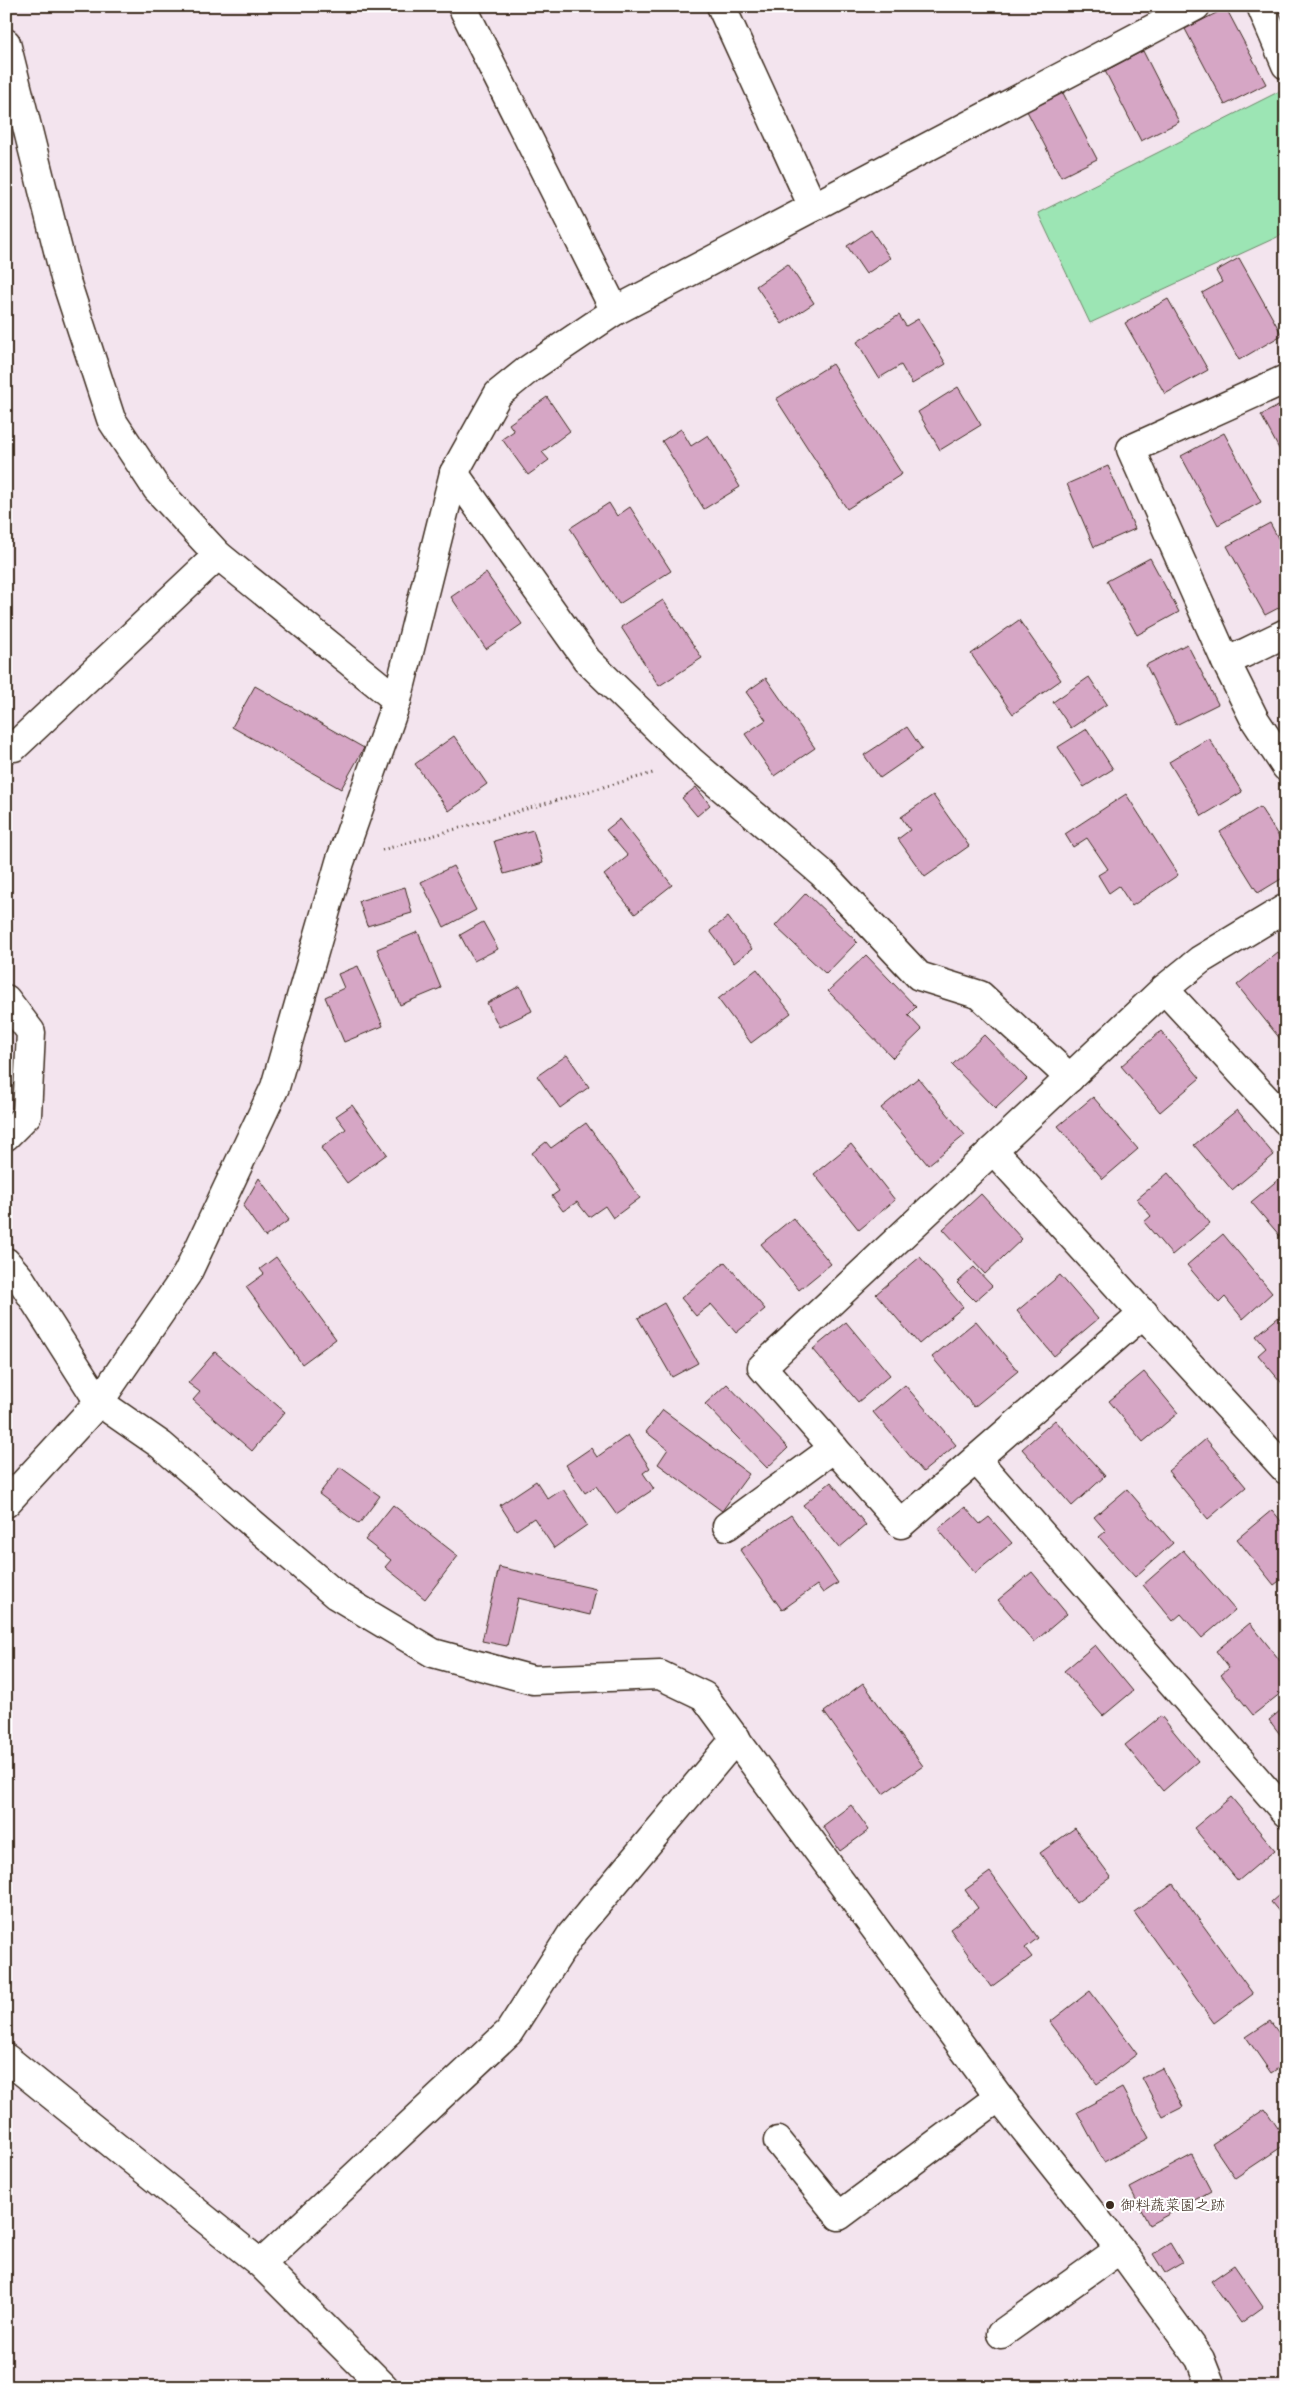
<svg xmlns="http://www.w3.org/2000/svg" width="1292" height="2393" font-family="Pangolin,'Klee One',sans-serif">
  <rect width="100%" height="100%" fill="#f3e4ee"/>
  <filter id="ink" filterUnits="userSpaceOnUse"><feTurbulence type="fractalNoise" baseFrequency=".02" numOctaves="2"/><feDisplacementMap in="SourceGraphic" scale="10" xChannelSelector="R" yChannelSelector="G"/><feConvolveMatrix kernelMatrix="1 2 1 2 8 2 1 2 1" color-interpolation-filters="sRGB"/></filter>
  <g filter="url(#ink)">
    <!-- green -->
    <path fill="#9ce5b4" stroke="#6c8869" d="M1280 91 1286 107V233L1090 323 1038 213Z"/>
    <!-- building -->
    <g fill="#d6a6c5" stroke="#3b2a1e">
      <path d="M1226 8 1266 84 1225 105 1185 29Z"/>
      <path d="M1143 51 1179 122 1141 141 1105 71Z"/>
      <path d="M1063 93 1097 159 1061 177 1027 111Z"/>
      <path d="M871 230 890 258 866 274 847 246Z"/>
      <path d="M1239 258 1282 335 1239 360 1202 293 1222 282 1216 271Z"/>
      <path d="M788 264 814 303 782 324 756 286Z"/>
      <path d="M1168 299 1208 370 1165 394 1125 323Z"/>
      <path d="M899 315 906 326 918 319 946 364 912 384 901 365 879 378 857 342Z"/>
      <path d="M832 364 902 474 847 509 776 399Z"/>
      <path d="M958 387 981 425 940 450 918 412Z"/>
      <path d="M547 397 570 431 542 452 549 460 528 475 502 439 514 431 509 424Z"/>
      <path d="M1286 402V462L1261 415Z"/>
      <path d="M681 429 691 446 708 435 740 487 704 509 662 441Z"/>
      <path d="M1224 433 1261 502 1218 525 1181 456Z"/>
      <path d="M1108 466 1135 529 1094 547 1067 484Z"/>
      <path d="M609 503 617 516 630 507 671 571 619 604 570 528Z"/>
      <path d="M1270 523 1286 553V604L1265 615 1227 546Z"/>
      <path d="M1150 558 1179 612 1137 635 1107 581Z"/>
      <path d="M486 573 522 624 486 649 451 597Z"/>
      <path d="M663 600 702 658 659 686 621 627Z"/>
      <path d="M1019 620 1061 680 1013 714 971 654Z"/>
      <path d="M1187 644 1218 704 1176 725 1146 665Z"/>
      <path d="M1089 677 1107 704 1071 728 1053 702Z"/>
      <path d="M766 678 815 748 774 776 745 734 766 720 746 692Z"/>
      <path d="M255 686 364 748 341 789 232 727Z"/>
      <path d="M907 727 922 749 880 778 864 755Z"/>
      <path d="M1087 729 1113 769 1084 787 1058 747Z"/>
      <path d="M454 736 487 784 449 811 415 764Z"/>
      <path d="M1209 738 1242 792 1202 816 1169 762Z"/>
      <path d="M696 787 710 805 697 816 682 798Z"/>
      <path d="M1126 794 1178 875 1132 906 1119 886 1109 893 1098 875 1108 869 1087 838 1073 847 1065 834Z"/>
      <path d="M933 795 969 846 925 877 898 839 910 830 901 817Z"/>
      <path d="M1260 807 1286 848V876L1258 893 1220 832Z"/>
      <path d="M620 819 672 885 635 914 604 875 628 856 606 830Z"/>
      <path d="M533 830 543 863 504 874 494 841Z"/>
      <path d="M453 866 476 910 444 927 421 882Z"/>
      <path d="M405 887 412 913 367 926 359 901Z"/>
      <path d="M806 893 857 942 826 974 775 926Z"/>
      <path d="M728 917 752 949 734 963 710 931Z"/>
      <path d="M483 922 498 949 474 961 460 935Z"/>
      <path d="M418 932 441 988 400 1005 377 949Z"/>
      <path d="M1278 952 1286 962V1036L1281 1040 1237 985Z"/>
      <path d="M866 955 916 1007 908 1015 922 1030 893 1058 828 991Z"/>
      <path d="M358 966 383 1026 344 1042 325 997 344 988 338 974Z"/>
      <path d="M757 969 791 1013 751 1043 718 999Z"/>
      <path d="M520 986 532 1011 499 1027 487 1003Z"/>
      <path d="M1161 1031 1200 1078 1160 1112 1121 1066Z"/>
      <path d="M984 1035 1027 1079 995 1109 952 1065Z"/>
      <path d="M567 1055 589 1087 560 1108 537 1076Z"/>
      <path d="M918 1078 965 1135 928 1165 881 1108Z"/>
      <path d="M1093 1097 1138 1149 1103 1179 1058 1126Z"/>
      <path d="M352 1105 387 1154 347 1183 321 1148 346 1129 336 1116Z"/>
      <path d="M1237 1110 1274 1155 1232 1190 1194 1145Z"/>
      <path d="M586 1123 640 1198 613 1218 605 1206 589 1217 577 1202 563 1211 552 1196 559 1191 532 1153 546 1142 551 1148Z"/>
      <path d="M851 1144 895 1200 859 1230 814 1174Z"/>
      <path d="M1168 1173 1210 1223 1172 1255 1144 1222 1151 1216 1137 1199Z"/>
      <path d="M1285 1174 1286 1175V1243L1251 1202Z"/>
      <path d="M259 1178 289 1220 265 1237 243 1206Z"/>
      <path d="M981 1194 1022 1239 985 1274 943 1229Z"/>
      <path d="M793 1218 831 1264 799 1290 761 1244Z"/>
      <path d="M1223 1234 1272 1293 1243 1319 1225 1297 1219 1303 1187 1265Z"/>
      <path d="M276 1257 336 1339 302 1364 246 1287 264 1274 260 1269Z"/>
      <path d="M920 1257 963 1307 919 1344 876 1294Z"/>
      <path d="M725 1262 765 1309 736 1333 711 1304 696 1316 681 1298Z"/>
      <path d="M974 1267 992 1286 975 1301 957 1283Z"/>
      <path d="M1060 1275 1098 1319 1054 1356 1017 1311Z"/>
      <path d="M664 1303 698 1363 672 1377 638 1318Z"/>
      <path d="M1286 1311V1388L1258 1355 1266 1348 1256 1336Z"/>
      <path d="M976 1321 1018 1371 974 1407 932 1357Z"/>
      <path d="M846 1322 890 1375 858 1402 813 1349Z"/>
      <path d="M215 1352 285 1412 252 1451 193 1400 200 1392 188 1383Z"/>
      <path d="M1144 1372 1178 1413 1143 1442 1109 1401Z"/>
      <path d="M727 1384 788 1448 767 1468 705 1404Z"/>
      <path d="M905 1385 956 1445 923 1472 873 1412Z"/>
      <path d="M663 1410 749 1474 722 1511 658 1464 668 1449 646 1432Z"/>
      <path d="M1055 1420 1105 1476 1072 1506 1022 1449Z"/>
      <path d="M628 1435 650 1468 643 1473 654 1489 616 1514 596 1486 585 1493 566 1465 591 1448 597 1457Z"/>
      <path d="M1206 1439 1246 1487 1208 1519 1168 1471Z"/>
      <path d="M340 1467 380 1496 359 1524 319 1494Z"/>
      <path d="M536 1481 548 1499 563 1489 587 1525 554 1548 534 1518 516 1530 500 1505Z"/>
      <path d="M831 1482 866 1525 839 1548 803 1505Z"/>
      <path d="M1127 1489 1173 1543 1135 1577 1099 1537 1106 1531 1094 1517Z"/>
      <path d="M393 1505 458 1556 425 1599 385 1567 391 1560 365 1540Z"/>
      <path d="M965 1507 980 1524 989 1517 1012 1543 975 1573 938 1529Z"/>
      <path d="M1272 1510 1286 1527V1576L1274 1585 1237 1539Z"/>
      <path d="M791 1515 838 1583 823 1593 817 1585 782 1610 740 1550Z"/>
      <path d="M1183 1550 1235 1610 1202 1638 1181 1614 1173 1621 1143 1585Z"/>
      <path d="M499 1567 596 1589 590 1615 518 1598 507 1646 482 1641Z"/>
      <path d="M1032 1572 1067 1614 1034 1642 998 1600Z"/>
      <path d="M1250 1623 1286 1668V1689L1253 1715 1221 1675 1229 1668 1216 1651Z"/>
      <path d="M1095 1645 1133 1691 1103 1716 1064 1671Z"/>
      <path d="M863 1683 923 1766 883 1794 824 1712Z"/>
      <path d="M1286 1706V1742L1269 1720Z"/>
      <path d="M1161 1716 1198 1761 1163 1791 1125 1745Z"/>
      <path d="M1231 1797 1275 1850 1238 1881 1194 1828Z"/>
      <path d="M851 1805 869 1830 840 1851 823 1826Z"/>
      <path d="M1075 1828 1111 1877 1076 1903 1040 1853Z"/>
      <path d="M990 1872 1038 1938 1025 1948 1032 1957 991 1987 950 1929 978 1908 965 1890Z"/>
      <path d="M1173 1884 1253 1994 1214 2023 1134 1912Z"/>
      <path d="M1286 1889V1920L1271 1902Z"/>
      <path d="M1090 1991 1137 2054 1097 2084 1050 2022Z"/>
      <path d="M1270 2021 1286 2043V2063L1271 2073 1246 2037Z"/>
      <path d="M1162 2068 1183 2107 1163 2117 1142 2078Z"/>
      <path d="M1122 2088 1149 2138 1104 2162 1077 2112Z"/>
      <path d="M1265 2109 1286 2140V2144L1235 2178 1212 2144Z"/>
      <path d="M1192 2155 1211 2191 1149 2225 1130 2188Z"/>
      <path d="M1170 2243 1182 2263 1165 2273 1153 2254Z"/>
      <path d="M1234 2265 1263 2307 1241 2323 1211 2281Z"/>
    </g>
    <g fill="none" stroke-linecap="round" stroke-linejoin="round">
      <defs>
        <g id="minor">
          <path d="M462 6 615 311"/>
          <path d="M721 6 813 207"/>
          <path d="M1261 6 1286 65"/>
          <path d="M6 43 65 278 111 419 157 489 218 555 397 700"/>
          <path d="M1286 379 1131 449 1226 662 1255 720 1286 767"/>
          <path d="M454 473 587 660 692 762 822 873 919 976 980 995 1070 1078"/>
          <path d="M1226 662 1286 633"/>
          <path d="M14 747 218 555"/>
          <path d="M1286 908 1200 960 1164 989 993 1150 1286 1470"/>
          <path d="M1164 989 1286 1121"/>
          <path d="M6 999 31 1032 27 1115 6 1136"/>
          <path d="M6 1262 20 1278 99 1402 161 1445 336 1595 433 1653 533 1680 660 1675 704 1696 999 2097 1120 2249 1200 2359 1211 2387"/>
          <path d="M1144 1313 976 1459 1286 1813"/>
          <path d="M976 1459 901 1524 762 1367 993 1150"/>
          <path d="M6 1503 99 1402 187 1274 275 1087 340 862 397 700 454 473 498 394 529 369 615 311 1196 6"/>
          <path d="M727 1526 834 1448"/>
          <path d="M6 2058 261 2264 384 2387"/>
          <path d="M778 2141 839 2216 999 2097"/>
          <path d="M261 2264 509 2032 571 1935 736 1738"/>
          <path d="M1001 2334 1120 2249"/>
        </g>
      </defs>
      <!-- minor casing -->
      <use href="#minor" stroke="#3b2a1e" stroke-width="31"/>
      <!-- path -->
      <path stroke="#3b2a1e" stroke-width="3" stroke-dasharray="1 4" stroke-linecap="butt" d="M382 850 653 773"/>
      <!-- minor -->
      <use href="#minor" stroke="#fff" stroke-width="28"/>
    </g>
  </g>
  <!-- markers -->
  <circle fill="#3b2a1e" stroke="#fff" stroke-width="2" cx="1110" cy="2205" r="5"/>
  <g text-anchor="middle" stroke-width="4" stroke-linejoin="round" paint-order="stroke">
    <!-- poi labels -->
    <g font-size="15" fill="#3b2a1e" stroke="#fff" text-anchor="start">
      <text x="1120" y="2210">御料蔬菜園之跡</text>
    </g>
  </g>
  <!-- margin -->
  <rect width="1292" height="2393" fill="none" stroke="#fff" stroke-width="25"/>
  <rect x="12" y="12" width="1267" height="2368" fill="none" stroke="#3b2a1e" stroke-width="2" filter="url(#ink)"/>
</svg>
